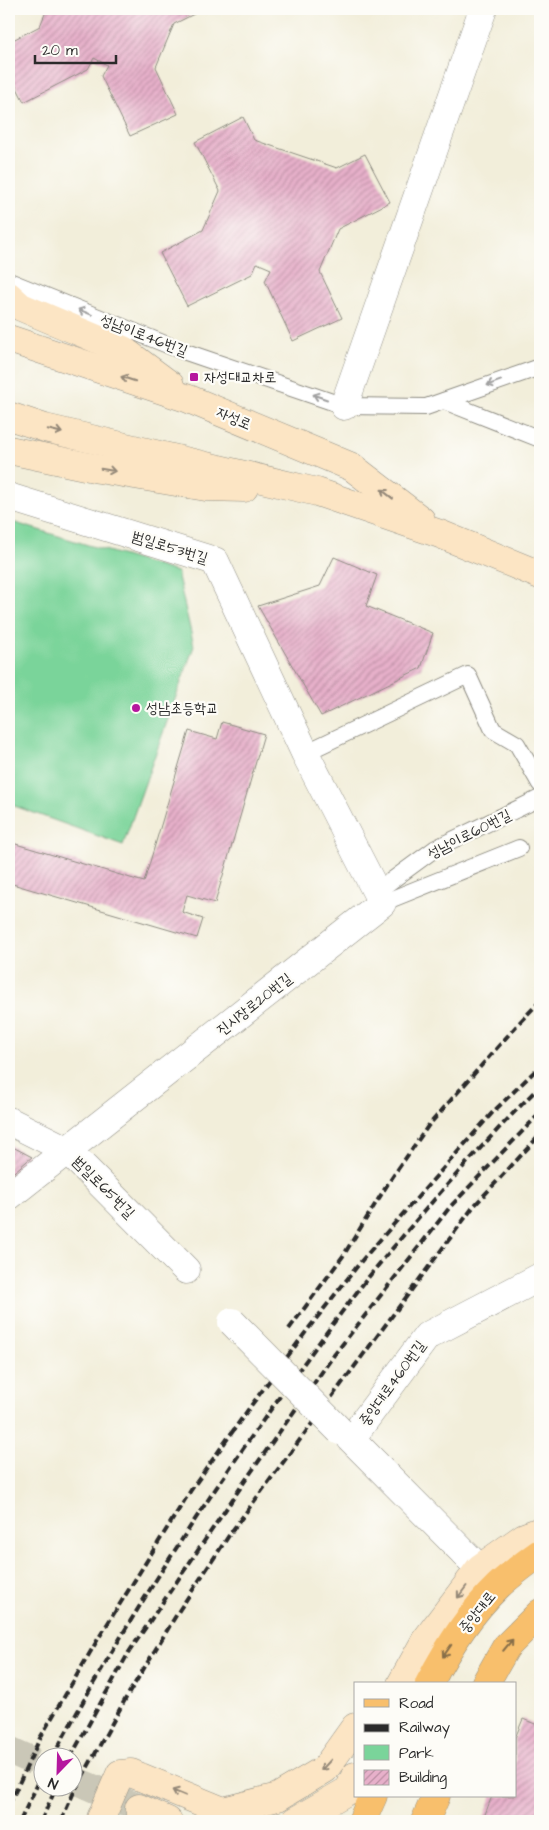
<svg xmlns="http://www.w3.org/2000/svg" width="549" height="1830" font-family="'Architects Daughter','Poor Story',sans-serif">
  <defs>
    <pattern id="building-hatch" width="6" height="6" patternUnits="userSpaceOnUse" patternTransform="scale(1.25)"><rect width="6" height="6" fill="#e7b0ca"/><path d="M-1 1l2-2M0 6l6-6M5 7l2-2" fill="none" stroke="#bb8fa4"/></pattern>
  </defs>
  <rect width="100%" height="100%" fill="#fdfcf7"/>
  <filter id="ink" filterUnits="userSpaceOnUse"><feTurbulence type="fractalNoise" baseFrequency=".02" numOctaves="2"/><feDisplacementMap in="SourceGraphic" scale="10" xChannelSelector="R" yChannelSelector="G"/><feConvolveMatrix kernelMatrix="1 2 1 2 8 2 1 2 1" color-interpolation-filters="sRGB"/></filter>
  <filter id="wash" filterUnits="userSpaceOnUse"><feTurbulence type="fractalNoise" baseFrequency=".0096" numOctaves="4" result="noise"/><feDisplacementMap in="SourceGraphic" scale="20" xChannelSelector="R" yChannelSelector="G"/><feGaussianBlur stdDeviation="1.12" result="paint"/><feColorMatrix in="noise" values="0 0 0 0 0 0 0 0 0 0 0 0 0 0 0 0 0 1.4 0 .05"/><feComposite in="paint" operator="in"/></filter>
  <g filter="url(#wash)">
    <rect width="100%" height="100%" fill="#f2eeda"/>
    <!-- park -->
    <path fill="#7ad49a" stroke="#528062" d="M9 521 177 572 194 646 123 845 9 804Z"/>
    <g id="blocks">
      <!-- building -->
      <g fill="url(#building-hatch)">
        <path d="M47 9H204L174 24 156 67 178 114 130 136 101 76 107 65 94 58 88 69 24 102 9 72V42L40 26Z"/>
        <path d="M243 117 254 140 337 168 365 154 390 202 338 229 320 272 342 318 293 341 265 281 271 269 257 263 252 274 187 306 160 253 203 230 220 191 195 142Z"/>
        <path d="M334 557 377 575 366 606 433 633 421 668 321 716 258 606 320 586Z"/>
        <path d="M222 722 264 734 215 903 187 895 182 912 203 919 197 938 9 883V842L144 882 189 731 217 739Z"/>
        <path d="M9 1145 32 1157 9 1176Z"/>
        <path d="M523 1719 540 1726V1821H496L484 1817 492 1796H515V1738Z"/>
      </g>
    </g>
  </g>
  <g filter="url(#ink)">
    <use href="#blocks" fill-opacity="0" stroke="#8e8c82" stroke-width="1"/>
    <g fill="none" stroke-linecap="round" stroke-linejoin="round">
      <!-- secondary-tunnel -->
      <g stroke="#cac7b7" stroke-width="28" stroke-dasharray="28 14" stroke-linecap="butt">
        <path d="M9 1750 42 1765"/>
        <path d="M72 1779 139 1808"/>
      </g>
      <defs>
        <g id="lane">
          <path d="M9 281 180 350 344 406 426 407 540 367"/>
          <path d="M444 401 540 439"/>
          <path d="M305 753 468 675 493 730 517 744 540 784"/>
          <path d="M376 892 436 848 540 798"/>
          <path d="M382 903 519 848"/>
        </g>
        <g id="street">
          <path d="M344 406 483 9"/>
          <path d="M9 497 215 561 305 753 382 903 9 1196"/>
          <path d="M9 1121 67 1150 186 1270"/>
          <path d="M496 1585 351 1439 427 1336 540 1277"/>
        </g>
        <g id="secondary">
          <path d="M9 296 21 307 123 350 170 385"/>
          <path d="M9 339 189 399 352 467 421 520"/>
          <path d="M9 416 45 428 317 492 440 534 540 575"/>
          <path d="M9 450 99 469 206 487 244 488"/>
          <path d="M401 1684 425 1641 480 1568 524 1537 540 1531"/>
          <path d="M139 1808 168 1821"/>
          <path d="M103 1821 101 1818 120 1774 131 1773 223 1811 278 1797 325 1769 355 1727"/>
          <path d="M295 1821 349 1790 355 1776"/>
        </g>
        <g id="primary">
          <path d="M429 1684C446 1651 471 1612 498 1586 511 1574 526 1563 540 1553"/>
          <path d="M485 1684 506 1647 540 1613"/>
          <path d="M362 1821 373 1796"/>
          <path d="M425 1821 436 1796"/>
        </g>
      </defs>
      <!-- lane casing -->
      <use href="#lane" stroke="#8e8c82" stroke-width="18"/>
      <!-- street casing -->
      <use href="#street" stroke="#8e8c82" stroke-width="29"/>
      <!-- secondary casing -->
      <use href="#secondary" stroke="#8e8c82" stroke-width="29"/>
      <!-- primary casing -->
      <use href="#primary" stroke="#8e8c82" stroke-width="29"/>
      <!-- lane -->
      <use href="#lane" stroke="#fff" stroke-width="16"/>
      <!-- street -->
      <use href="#street" stroke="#fff" stroke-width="28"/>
      <!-- secondary -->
      <use href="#secondary" stroke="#fce5c4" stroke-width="28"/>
      <!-- primary -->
      <use href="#primary" stroke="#f8bf6c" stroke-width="28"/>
      <!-- rail -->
      <g stroke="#2b2b2b" stroke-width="4" stroke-dasharray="8 4" stroke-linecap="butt">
        <path d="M289 1329 343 1256 389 1182 428 1126 519 1023 540 1001"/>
        <path d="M52 1758C105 1659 164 1564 227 1472 269 1411 312 1351 357 1292 371 1273 387 1255 402 1237 446 1185 492 1134 540 1086"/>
        <path d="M70 1758 129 1652 249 1475 334 1355 450 1207 540 1113"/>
        <path d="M9 1805 40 1738 98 1639 191 1490 250 1407 308 1329 363 1259 493 1112 540 1066"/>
        <path d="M20 1821 42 1775"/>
        <path d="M41 1821 56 1788"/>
        <path d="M61 1821 74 1792 126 1698 180 1609 232 1531 474 1206 540 1135"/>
      </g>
      <defs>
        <path id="street-bridge" d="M232 1322 340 1431"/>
      </defs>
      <!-- street-bridge casing -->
      <use href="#street-bridge" stroke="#8e8c82" stroke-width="29" stroke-linecap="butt"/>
      <!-- street-bridge -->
      <use href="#street-bridge" stroke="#fff" stroke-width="28"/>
    </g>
    <!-- one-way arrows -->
    <defs><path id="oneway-shaft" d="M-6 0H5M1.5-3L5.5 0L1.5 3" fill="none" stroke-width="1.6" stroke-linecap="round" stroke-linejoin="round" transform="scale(1.25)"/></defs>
    <g stroke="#a0a0a0">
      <use href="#oneway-shaft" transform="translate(85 312) rotate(-158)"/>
      <use href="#oneway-shaft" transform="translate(494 383) rotate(160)"/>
      <use href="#oneway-shaft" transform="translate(320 397) rotate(-161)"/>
    </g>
    <g stroke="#948878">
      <use href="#oneway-shaft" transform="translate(128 379) rotate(-162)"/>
      <use href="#oneway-shaft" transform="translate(55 431) rotate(14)"/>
      <use href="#oneway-shaft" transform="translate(108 470) rotate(10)"/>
      <use href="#oneway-shaft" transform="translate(387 494) rotate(-142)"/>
      <use href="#oneway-shaft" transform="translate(462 1592) rotate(127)"/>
      <use href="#oneway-shaft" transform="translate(326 1765) rotate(133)"/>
      <use href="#oneway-shaft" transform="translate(179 1793) rotate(-157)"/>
    </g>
    <g stroke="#876e48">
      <use href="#oneway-shaft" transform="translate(508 1645) rotate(-50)"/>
      <use href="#oneway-shaft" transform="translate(447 1651) rotate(125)"/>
    </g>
  </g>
  <!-- markers -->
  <g fill="#b5179e" stroke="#fdfcf7" stroke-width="2">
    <rect x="189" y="372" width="10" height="10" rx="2.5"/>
    <circle cx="136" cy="708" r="5"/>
  </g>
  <g text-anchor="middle" stroke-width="4.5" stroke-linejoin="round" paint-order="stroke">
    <!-- street labels -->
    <g font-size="15" fill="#2b2b2b" stroke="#fdfcf7">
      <text transform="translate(144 335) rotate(21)" y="5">성남이로46번길</text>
      <text transform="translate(234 418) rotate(23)" y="5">자성로</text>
      <text transform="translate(170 547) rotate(17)" y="5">범일로53번길</text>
      <text transform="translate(469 834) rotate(-27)" y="5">성남이로60번길</text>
      <text transform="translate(254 1004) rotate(-38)" y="5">진시장로20번길</text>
      <text transform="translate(104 1187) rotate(45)" y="5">범일로65번길</text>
      <text transform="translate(392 1383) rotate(-54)" y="5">중앙대로460번길</text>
      <text transform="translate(477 1612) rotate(-51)" y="5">중앙대로</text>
    </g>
    <!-- poi labels -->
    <g font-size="15" fill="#2b2b2b" stroke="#fdfcf7" text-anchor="start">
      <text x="204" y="382">자성대교차로</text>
      <text x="146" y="713">성남초등학교</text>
    </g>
  </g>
  <!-- margin -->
  <rect width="549" height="1830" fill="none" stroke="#fdfcf7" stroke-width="30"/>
  <!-- legend -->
  <rect x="354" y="1682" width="162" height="115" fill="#fdfcf7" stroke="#a9a8a5"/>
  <rect x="364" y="1699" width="25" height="8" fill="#f8bf6c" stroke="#a9a8a5"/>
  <text x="399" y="1708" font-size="15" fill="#2b2b2b">Road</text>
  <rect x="364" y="1724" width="25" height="8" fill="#2b2b2b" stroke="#a9a8a5"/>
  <text x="399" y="1732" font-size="15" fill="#2b2b2b">Railway</text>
  <rect x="364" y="1745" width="25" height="15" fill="#7ad49a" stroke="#a9a8a5"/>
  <text x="399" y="1758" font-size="15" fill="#2b2b2b">Park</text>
  <rect x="364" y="1770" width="25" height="15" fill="url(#building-hatch)" stroke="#a9a8a5"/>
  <text x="399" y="1782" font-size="15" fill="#2b2b2b">Building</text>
  <!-- north arrow -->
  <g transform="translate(58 1772) rotate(203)"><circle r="24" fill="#fdfcf7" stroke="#a9a8a5"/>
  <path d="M0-4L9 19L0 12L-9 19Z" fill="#b5179e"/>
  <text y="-8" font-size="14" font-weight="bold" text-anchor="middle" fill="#2b2b2b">N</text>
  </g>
  <!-- scale -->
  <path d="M35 55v8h81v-8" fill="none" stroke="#2b2b2b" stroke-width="2.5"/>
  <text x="42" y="55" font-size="15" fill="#2b2b2b" stroke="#fdfcf7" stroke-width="4" paint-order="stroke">20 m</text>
</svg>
